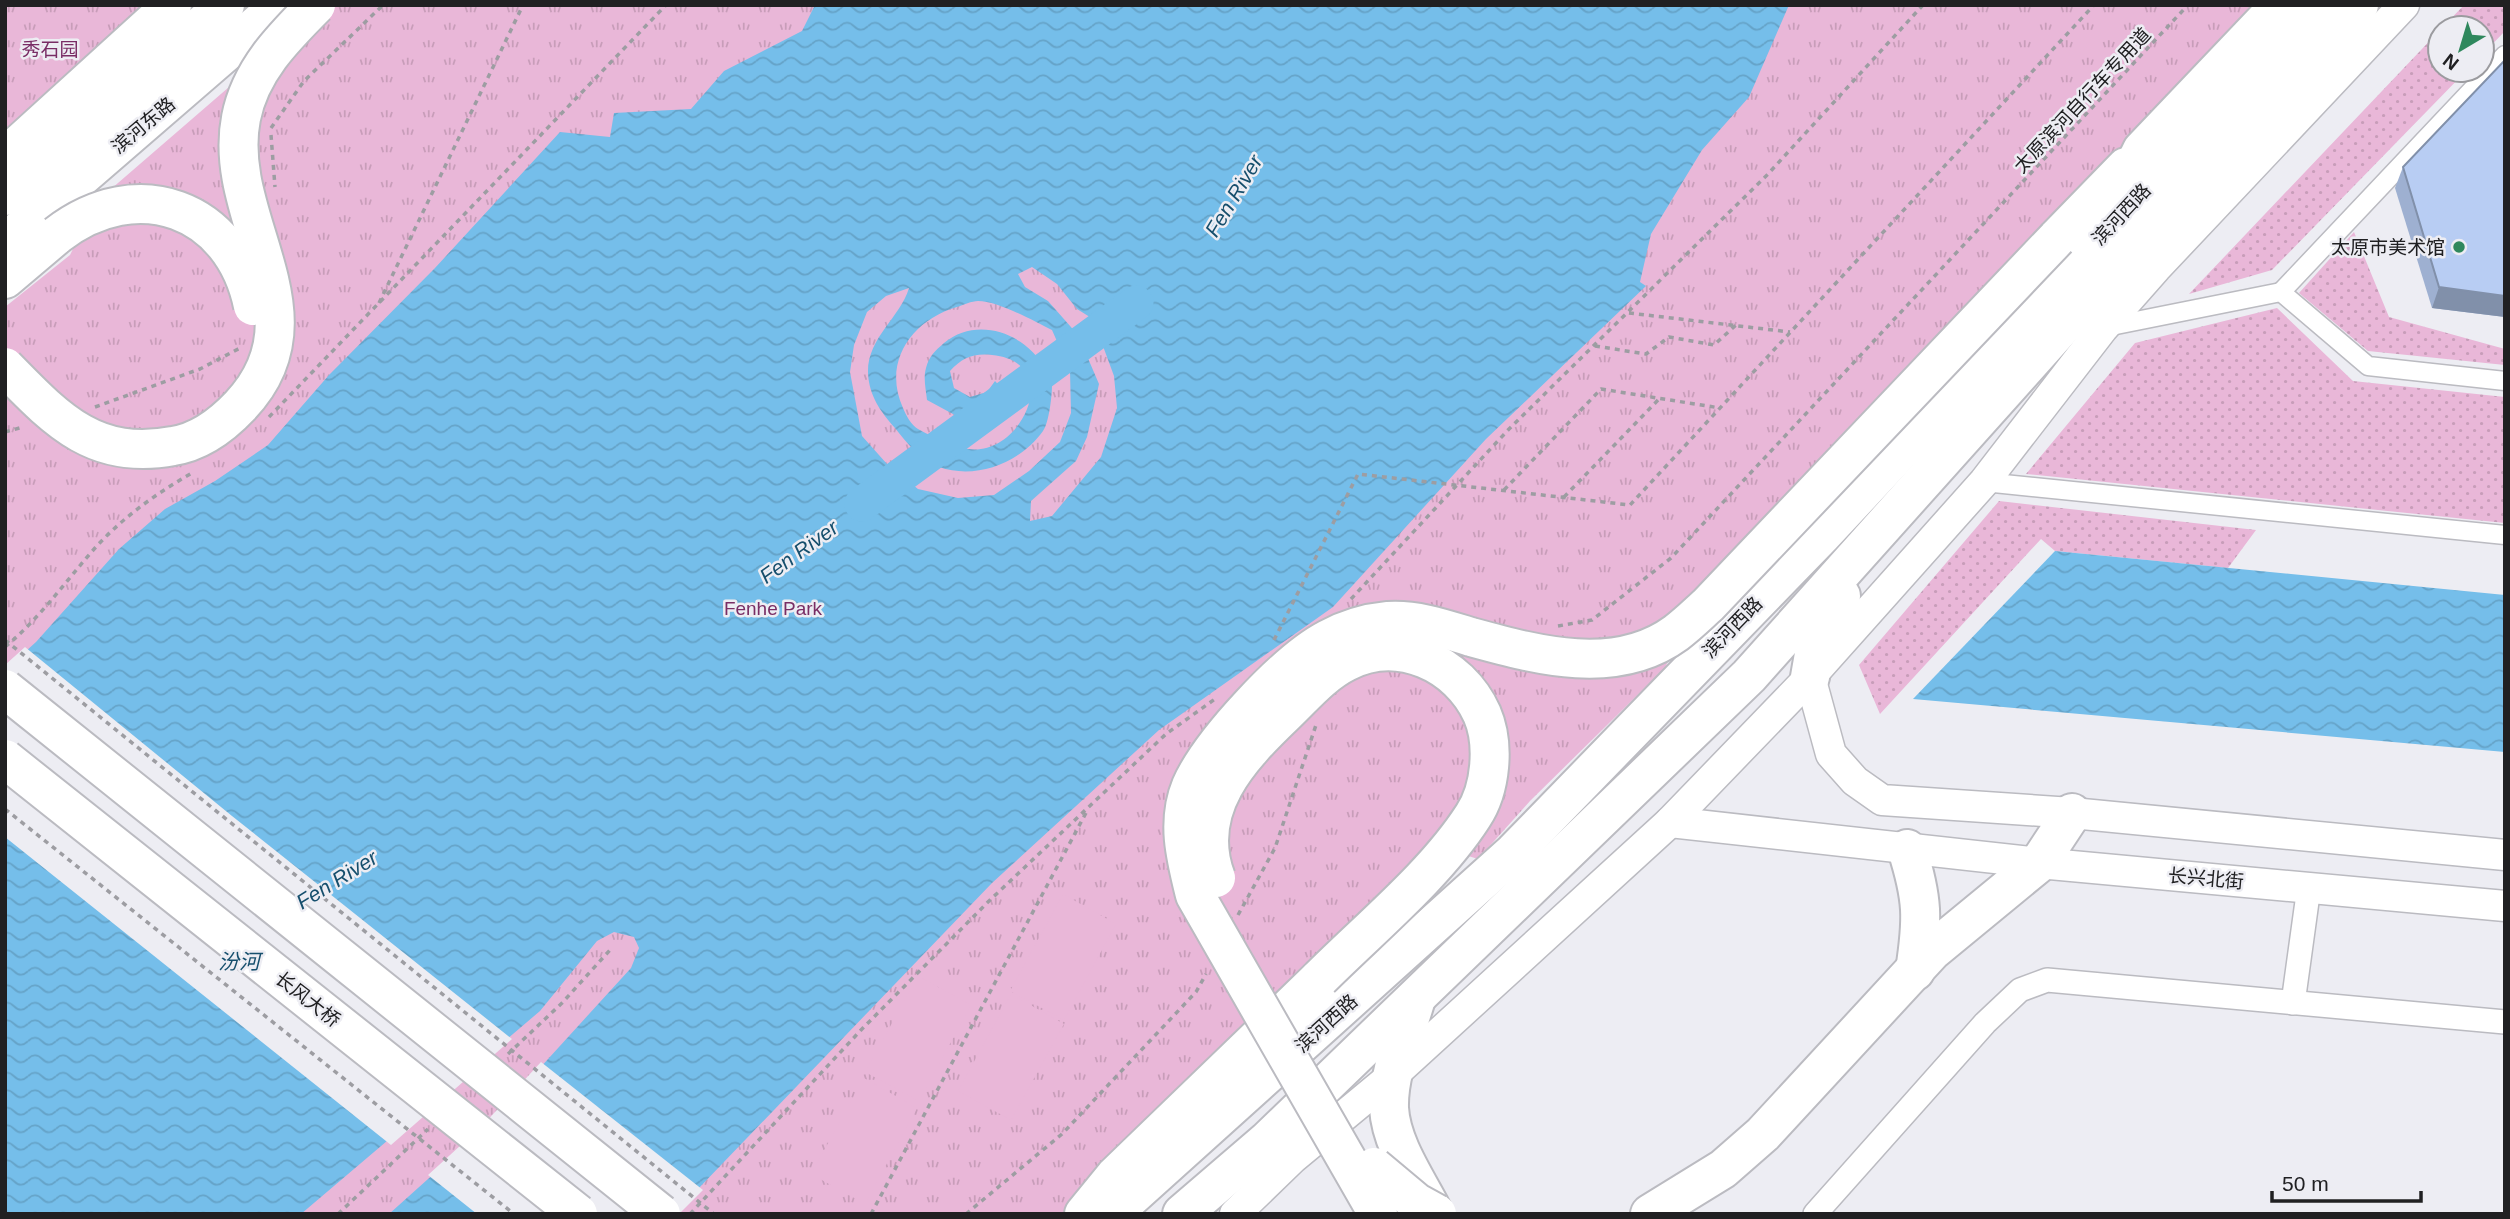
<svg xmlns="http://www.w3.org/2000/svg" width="2510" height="1219" font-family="Arial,'Noto Sans SC',sans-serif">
  <defs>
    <pattern id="grass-dots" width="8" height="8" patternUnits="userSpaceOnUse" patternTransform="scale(1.75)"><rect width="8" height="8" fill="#e9b7d8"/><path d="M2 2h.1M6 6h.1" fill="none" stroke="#c89db9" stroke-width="1.8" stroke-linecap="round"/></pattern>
    <pattern id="park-tufts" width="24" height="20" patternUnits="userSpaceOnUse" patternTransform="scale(1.75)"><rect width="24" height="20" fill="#e9b7d8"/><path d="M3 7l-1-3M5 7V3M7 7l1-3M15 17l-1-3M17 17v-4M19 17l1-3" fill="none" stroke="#c89db9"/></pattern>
    <pattern id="water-waves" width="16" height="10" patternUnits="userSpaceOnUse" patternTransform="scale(1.75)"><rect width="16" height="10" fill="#75beea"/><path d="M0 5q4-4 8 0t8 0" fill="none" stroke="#65a3c8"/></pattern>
  </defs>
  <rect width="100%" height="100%" fill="#ededf3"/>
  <!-- grass -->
  <g fill="url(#grass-dots)">
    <path d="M2464 5H2505V31L2482 55V28H2442Z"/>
    <path d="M2440 30V70H2467L2272 270 2189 294Z"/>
    <path d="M2354 232 2389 317 2505 349V365L2368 351 2299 293Z"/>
    <path d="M2277 308 2353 381 2505 397V523L2026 474 2135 343Z"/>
    <path d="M1999 501 2256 530 2228 568 2055 551 2041 539 1880 714 1859 665Z"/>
  </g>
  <!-- park -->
  <g fill="url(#park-tufts)">
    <path d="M5 5H159L5 148Z"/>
    <path d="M338 5H2256L1715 577 1664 669 1530 801 1478 859 1436 846 1087 1183 1062 1214H5V307L70 255 96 202 251 68Z"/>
  </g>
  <!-- pitch -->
  <g fill="#e9b7d8">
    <path d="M1063 894 1116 924 1064 1020 1010 991Z"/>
    <path d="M918 976 971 1005 919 1101 865 1072Z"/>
    <path d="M1011 994 1064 1024 1011 1120 958 1091Z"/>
    <path d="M864 1078 917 1108 865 1204 811 1174Z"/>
  </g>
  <!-- water -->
  <g fill="url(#water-waves)" fill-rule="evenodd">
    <path d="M815 5H1789L1749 97 1702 150 1651 234 1640 282 1646 286 1486 439 1333 607 1159 730 992 883 674 1214H389L486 1127 631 968 639 948 634 937 614 932 597 941 540 1011 301 1214H5V670L36 642 119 549 165 509 215 481 268 445 329 375 435 268 560 132 610 137 614 113 691 109 724 71 802 31ZM1032 267 1057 284 1077 309 1093 319 1114 376 1117 408 1101 457 1052 516 1030 521 1031 501 1076 461 1087 437 1099 384 1078 335 1048 301 1025 287 1018 274ZM909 288C900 318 867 338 868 373 869 396 881 412 895 428 907 443 920 460 939 467 976 480 1020 463 1043 431 1049 423 1052 396 1052 385 1052 380 1049 375 1046 370 1027 334 978 315 944 343 935 351 929 356 926 368 923 378 926 390 927 400L964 420 984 421 997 411 1005 392 995 381 987 392 970 397 954 388 950 371C962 358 973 353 992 355 1065 362 1022 457 968 449 952 446 932 437 918 429 911 425 906 415 903 408 882 362 912 320 957 307 963 305 972 301 978 301 998 301 1034 321 1052 330L1070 371 1071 413 1060 442 1029 471 994 495 958 498 918 489 887 464 862 436 850 372 854 345 867 312 886 296Z"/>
    <path d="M2055 551 2505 595V752L1913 699Z"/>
  </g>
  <!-- pier -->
  <g fill="#ededf3">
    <path d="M25 647 232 816 512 1039 391 1145 5 837V665Z"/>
    <path d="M541 1062 703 1190 679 1214H477L428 1175 483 1125Z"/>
  </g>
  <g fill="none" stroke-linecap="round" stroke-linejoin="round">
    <!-- river -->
    <path stroke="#75beea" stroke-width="35" d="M862 504 1136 303"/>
    <defs>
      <g id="pedestrian">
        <path d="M2281 292 2505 55"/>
        <path d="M2106 327 2281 292 2368 366 2505 381"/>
        <path d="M1984 482 2505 535"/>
      </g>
      <g id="minor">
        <path d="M2293 1003 2309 887"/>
        <path d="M1815 1214 1985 1023 2020 990 2047 980 2505 1022"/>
      </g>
      <g id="tertiary">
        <path d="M1810 677 1831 754 1855 781 1882 800 2072 813 2505 855"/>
        <path d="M1670 822 2039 863 2505 906"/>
        <path d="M1235 1214 1293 1158 1392 1076 1670 822 1810 677 1984 482 2103 328 2156 268 2404 5"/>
      </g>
      <g id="trunk">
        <path d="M5 157 172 5"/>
        <path d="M5 196 225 5"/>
        <path d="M2117 201 2142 150 2280 5"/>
        <path d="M2057 238 2126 167"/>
        <path d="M5 243 280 5"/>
        <path d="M5 279 57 235"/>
        <path d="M1810 677 1818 631 1841 596"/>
        <path d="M1907 849C1923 899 1923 919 1915 971"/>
        <path d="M1415 1002C1405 1036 1388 1072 1389 1108 1391 1145 1418 1182 1434 1214"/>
        <path d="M1084 1214 1115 1176 1320 978"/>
        <path d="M1112 1214 1514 852 1822 535 2317 5"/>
        <path d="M1182 1214 1267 1141 1749 676 2185 189 2359 5"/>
        <path d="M1650 1214 1723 1169 1763 1134 1932 951 2039 863 2072 813"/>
      </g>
    </defs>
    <!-- pedestrian casing -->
    <use href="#pedestrian" stroke="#bbbbc1" stroke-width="21"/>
    <!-- minor casing -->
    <use href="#minor" stroke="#bbbbc1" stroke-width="26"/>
    <!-- tertiary casing -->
    <use href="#tertiary" stroke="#bbbbc1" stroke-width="33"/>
    <!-- trunk casing -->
    <use href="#trunk" stroke="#bbbbc1" stroke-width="42"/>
    <!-- path -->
    <g stroke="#9d9da2" stroke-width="3.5" stroke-dasharray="5 5" stroke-linecap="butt">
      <path d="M271 128 304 81 383 5"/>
      <path d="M271 135 275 187"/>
      <path d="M379 303 523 5"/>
      <path d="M1629 313 1790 332"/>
      <path d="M1595 346 1646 354 1669 337 1714 345 1736 325"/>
      <path d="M95 407 200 369 240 348"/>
      <path d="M269 417 666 5"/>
      <path d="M5 432 23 427"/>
      <path d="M1504 490 1601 389 1720 408"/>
      <path d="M1564 497 1660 398"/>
      <path d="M1351 599 1509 429 1768 174 1923 5"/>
      <path d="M1558 626 1592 620 1671 558 2188 5"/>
      <path d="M1274 640 1358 474 1630 505 2094 5"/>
      <path d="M5 647C40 618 65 582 95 548 123 517 157 493 192 473"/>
      <path d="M1238 915 1275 848 1316 725"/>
      <path d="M508 1054 562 1003 610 950"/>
      <path d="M338 1214 428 1129"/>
      <path d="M690 1214 861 1030 989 901 1166 734 1215 699"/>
      <path d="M871 1214 1087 811"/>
      <path d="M966 1214 1062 1134 1196 992 1206 974"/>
    </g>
    <!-- pedestrian -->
    <use href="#pedestrian" stroke="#fff" stroke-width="18"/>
    <!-- minor -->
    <use href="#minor" stroke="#fff" stroke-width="23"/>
    <!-- tertiary -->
    <use href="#tertiary" stroke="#fff" stroke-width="30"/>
    <!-- trunk -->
    <use href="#trunk" stroke="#fff" stroke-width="38"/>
    <defs>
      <g id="trunk-bridge">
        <path d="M57 235C137 173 233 208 253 306"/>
        <path d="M5 367C56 419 94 461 173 446 199 442 222 425 240 406 327 315 221 219 241 118 250 71 283 38 316 5"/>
        <path d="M5 689 661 1214"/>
        <path d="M5 759 578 1214"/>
        <path d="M1216 878C1190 809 1240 757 1285 714 1304 696 1322 674 1346 662 1398 635 1459 663 1482 714 1495 744 1491 789 1473 816 1435 875 1370 928 1320 978"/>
        <path d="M1374 1167 1417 1203 1437 1214"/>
        <path d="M1378 1214 1195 895C1186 859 1176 822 1191 786 1210 743 1286 661 1328 639 1347 629 1367 623 1388 621 1416 619 1445 629 1471 637 1537 655 1616 677 1676 633 1688 624 1698 614 1708 605L2057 238"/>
      </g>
    </defs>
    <!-- trunk-bridge casing -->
    <use href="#trunk-bridge" stroke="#bbbbc1" stroke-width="42" stroke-linecap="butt"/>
    <!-- path-bridge -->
    <g stroke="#9d9da2" stroke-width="3.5" stroke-dasharray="5 5" stroke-linecap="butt">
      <path d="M5 640 714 1214"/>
      <path d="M5 809 514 1214"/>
    </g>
    <!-- trunk-bridge -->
    <use href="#trunk-bridge" stroke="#fff" stroke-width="38"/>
  </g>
  <!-- wall -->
  <path fill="#9eb0d1" d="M2403 167 2505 317 2432 308 2395 188Z"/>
  <!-- shaded-wall -->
  <path fill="#8190aa" d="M2439 287 2505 296V317L2432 308Z"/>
  <!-- building -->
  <path fill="#b8cdf3" stroke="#8190aa" stroke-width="2" d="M2505 60V296L2439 287 2403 167Z"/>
  <!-- markers -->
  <circle fill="#2f885d" stroke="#ededf3" stroke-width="2.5" cx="2459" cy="247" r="7"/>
  <g text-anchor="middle" stroke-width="5" stroke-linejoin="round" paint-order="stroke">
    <!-- park labels -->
    <g font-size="19" fill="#792d65" stroke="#ededf3">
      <text x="50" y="56">秀石园</text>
      <text x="773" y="615">Fenhe Park</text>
    </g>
    <!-- street labels -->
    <g font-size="19" fill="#202022" stroke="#ededf3">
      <text transform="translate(2082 100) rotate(-47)" y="7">太原滨河自行车专用道</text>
      <text transform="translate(143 125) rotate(-40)" y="7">滨河东路</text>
      <text transform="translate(2121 214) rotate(-47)" y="7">滨河西路</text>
      <text transform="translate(1732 627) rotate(-46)" y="7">滨河西路</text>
      <text transform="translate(2206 878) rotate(5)" y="7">长兴北街</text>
      <text transform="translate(308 999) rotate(38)" y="7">长风大桥</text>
      <text transform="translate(1326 1023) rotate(-42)" y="7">滨河西路</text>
    </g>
    <!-- poi labels -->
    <g font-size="19" fill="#202022" stroke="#ededf3" text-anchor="end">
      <text x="2445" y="254">太原市美术馆</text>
    </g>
    <!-- water labels -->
    <g font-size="21" font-style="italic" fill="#164f6d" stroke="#ededf3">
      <text transform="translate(1234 196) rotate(-59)" y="7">Fen River</text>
      <text transform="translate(799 552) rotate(-36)" y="7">Fen River</text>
      <text transform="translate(337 880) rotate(-32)" y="7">Fen River</text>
      <text x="239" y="969">汾河</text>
    </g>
  </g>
  <!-- border -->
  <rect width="2510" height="1219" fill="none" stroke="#202022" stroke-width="14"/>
  <!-- north arrow -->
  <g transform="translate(2461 49) rotate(218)"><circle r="33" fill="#ededf3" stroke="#9b9b9f" stroke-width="2"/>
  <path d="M0-5L12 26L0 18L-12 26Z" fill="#2f885d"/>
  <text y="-10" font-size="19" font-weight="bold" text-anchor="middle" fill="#202022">N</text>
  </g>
  <!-- scale -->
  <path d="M2272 1191v10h149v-10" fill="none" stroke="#202022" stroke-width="3.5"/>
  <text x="2282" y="1191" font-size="21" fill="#202022" stroke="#ededf3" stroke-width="5" paint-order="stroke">50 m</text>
</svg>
